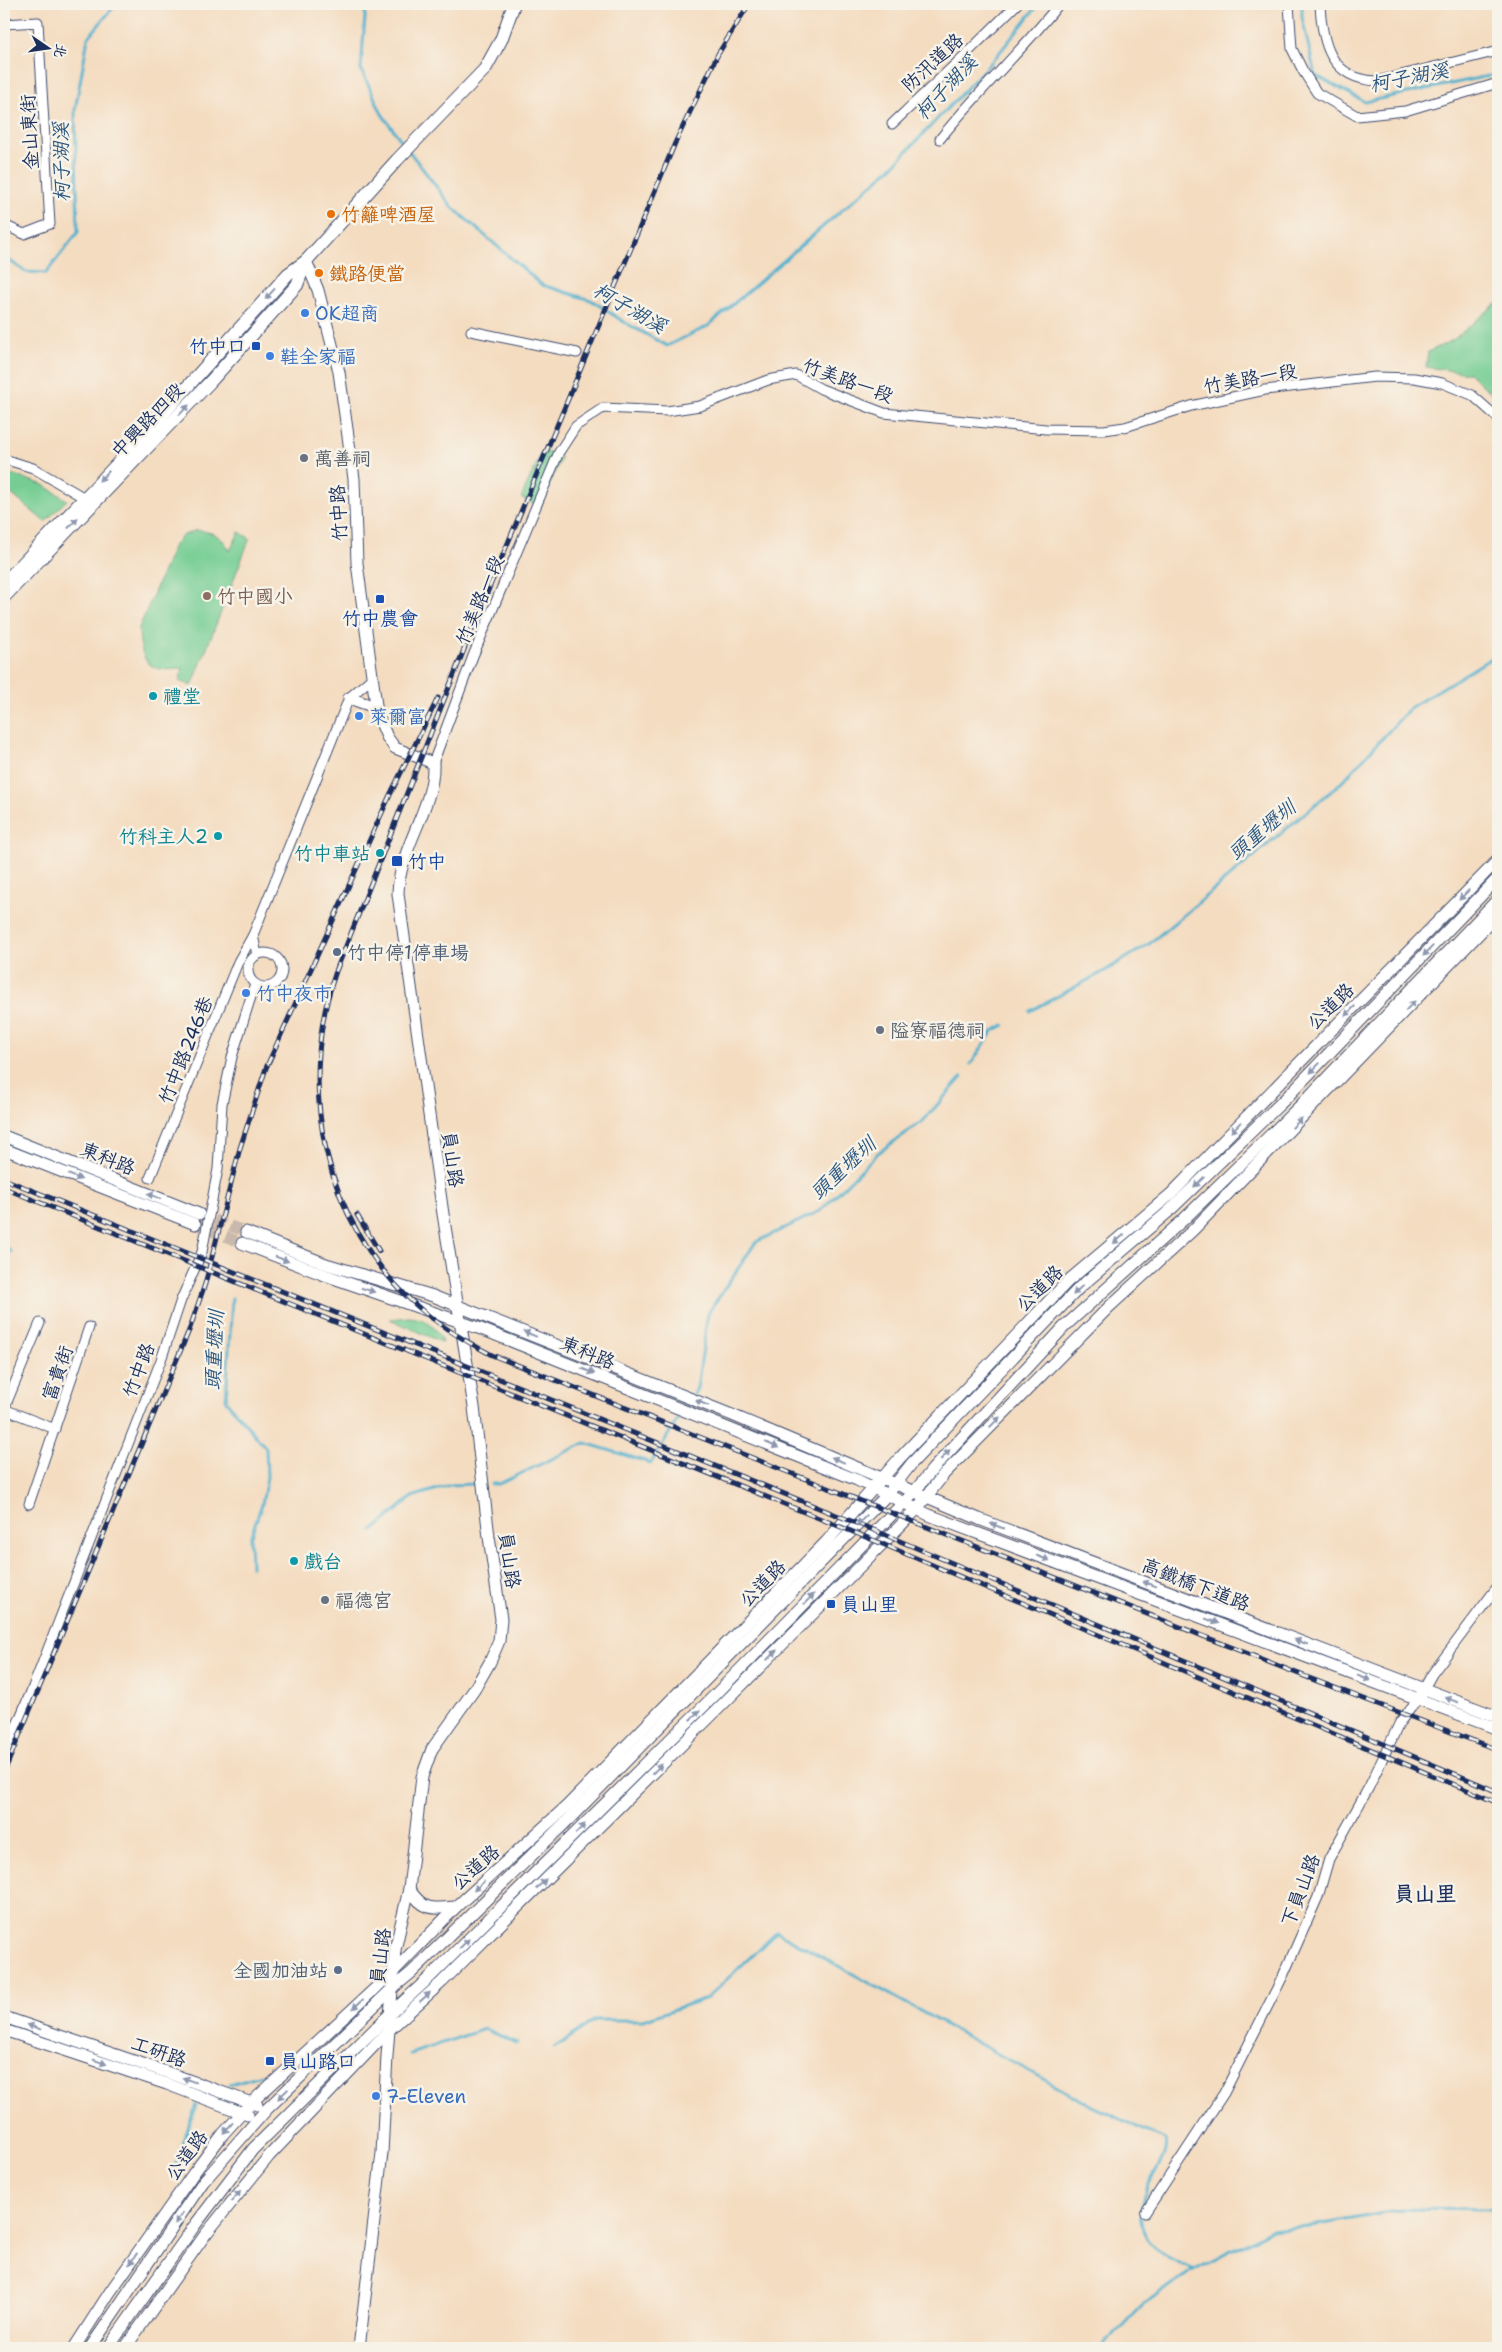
<svg xmlns="http://www.w3.org/2000/svg" width="1502" height="2352" font-family="'Shantell Sans','LXGW WenKai TC',sans-serif">
  <rect width="100%" height="100%" fill="#f7f3e8"/>
  <filter id="ink" filterUnits="userSpaceOnUse"><feTurbulence type="fractalNoise" baseFrequency=".02" numOctaves="2"/><feDisplacementMap in="SourceGraphic" scale="10" xChannelSelector="R" yChannelSelector="G"/><feConvolveMatrix kernelMatrix="1 2 1 2 8 2 1 2 1" color-interpolation-filters="sRGB"/></filter>
  <filter id="wash" filterUnits="userSpaceOnUse"><feTurbulence type="fractalNoise" baseFrequency=".0096" numOctaves="4" result="noise"/><feDisplacementMap in="SourceGraphic" scale="20" xChannelSelector="R" yChannelSelector="G"/><feGaussianBlur stdDeviation="1.12" result="paint"/><feColorMatrix in="noise" values="0 0 0 0 0 0 0 0 0 0 0 0 0 0 0 0 0 1.4 0 .05"/><feComposite in="paint" operator="in"/></filter>
  <g filter="url(#wash)">
    <rect width="100%" height="100%" fill="#f4dcc0"/>
    <!-- green -->
    <g fill="#75cd93" stroke="#487e78">
      <path d="M1498 302V399L1469 373 1426 367 1428 352 1453 340Z"/>
      <path d="M543 450 561 458 540 507 521 498Z"/>
      <path d="M4 472 44 485 67 500 45 522 4 488Z"/>
      <path d="M196 530C213 532 222 535 230 551L239 532 250 538 192 686 179 681 183 668C148 675 140 661 139 628L174 545 182 536Z"/>
      <path d="M409 1317C427 1318 436 1327 443 1343L390 1319Z"/>
    </g>
    <g fill="none" stroke-linecap="round" stroke-linejoin="round">
      <!-- stream -->
      <g stroke="#4fb0ce" stroke-width="3">
        <path d="M366 4 361 69 382 114 405 146"/>
        <path d="M1302 4V17L1315 75 1365 102 1498 74"/>
        <path d="M409 151 452 207 542 285 591 300 624 322 667 346 708 326 893 166 995 58 1039 4"/>
        <path d="M4 257 26 272 46 273 78 232 75 110 88 38 116 4"/>
        <path d="M1030 1011 1105 971 1149 944 1342 782 1411 707 1498 654"/>
        <path d="M971 1064 993 1031 1004 1025"/>
        <path d="M4 1245 11 1252"/>
        <path d="M232 1298 226 1401 266 1448 267 1477 262 1504 250 1538 251 1567"/>
        <path d="M693 1396 697 1388 708 1313 756 1242 820 1211 878 1153 923 1121 962 1077"/>
        <path d="M492 1484H499L585 1443 651 1463 689 1401"/>
        <path d="M373 1531 412 1497 450 1485 474 1484"/>
        <path d="M554 2048 595 2020H643L707 1998 777 1932 1092 2106 1165 2140C1168 2153 1159 2165 1153 2176 1125 2226 1146 2251 1195 2270"/>
        <path d="M410 2054 484 2029 517 2043"/>
        <path d="M230 2084 261 2075"/>
        <path d="M173 2172 196 2105"/>
        <path d="M1101 2348 1143 2304 1195 2270 1271 2230 1317 2225 1414 2208 1498 2209"/>
      </g>
    </g>
  </g>
  <g filter="url(#ink)">
    <g fill="none" stroke-linecap="round" stroke-linejoin="round">
      <!-- tertiary-tunnel -->
      <g stroke="#c9b9ac" stroke-width="11" stroke-dasharray="11 5.5" stroke-linecap="butt">
        <path d="M199 1214 246 1232"/>
        <path d="M195 1224 242 1243"/>
      </g>
      <defs>
        <g id="minor">
          <path d="M1289 4 1292 49 1303 71 1317 93 1357 116 1405 111 1498 83"/>
          <path d="M1320 4C1322 43 1330 79 1377 81L1498 51"/>
          <path d="M4 24 38 22 50 224 24 234 4 225"/>
          <path d="M892 124 965 55 1017 4"/>
          <path d="M940 139C977 92 1022 51 1059 4"/>
          <path d="M471 331 577 353"/>
          <path d="M4 459 33 468 88 500"/>
          <path d="M433 763 473 656 559 452 576 426 603 408 667 411 700 406 768 380 796 375 821 389 884 413 1046 429 1104 430 1125 427 1191 406 1265 390 1375 377 1414 378 1442 383 1472 395 1498 418"/>
          <circle cx="265" cy="970" r="17"/>
          <path d="M257 955 253 935 349 698 372 678"/>
          <path d="M150 1178 238 962 253 935"/>
          <path d="M4 1409 40 1323"/>
          <path d="M4 1409 55 1429"/>
          <path d="M29 1504 89 1327"/>
          <path d="M4 1755 33 1687 161 1360 181 1300 202 1252 218 1169 222 1104 232 1057 255 984"/>
          <path d="M1145 2213 1224 2093 1283 1976 1318 1897 1329 1859 1369 1787 1400 1722 1418 1699 1432 1674 1498 1586"/>
        </g>
        <g id="tertiary">
          <path d="M306 261 318 290 339 372 354 479 357 563 377 713 387 737 395 748 433 763C435 807 399 847 398 894L443 1214 474 1407 489 1537 501 1619 499 1641 490 1662 474 1690 432 1749 422 1777 409 1889 395 1950 387 2056 382 2153 359 2348"/>
          <path d="M349 698 372 706 377 713"/>
          <path d="M4 1136 199 1214"/>
          <path d="M4 1149 195 1224"/>
          <path d="M246 1232 326 1264 433 1296 732 1415 979 1519 1498 1717"/>
          <path d="M242 1243 322 1274 481 1329 857 1480 929 1515 1498 1729"/>
          <path d="M409 1889C424 1911 431 1909 456 1907"/>
          <path d="M4 2017 169 2073 257 2105"/>
          <path d="M4 2030 167 2084 248 2115"/>
          <path d="M74 2348 110 2292 193 2174 223 2134 251 2103 394 1971 456 1907 567 1806 827 1541 899 1459 1068 1281 1171 1194 1498 860"/>
          <path d="M90 2348 203 2182 267 2109 394 1987 411 1973 574 1814 887 1495 912 1463 1080 1287 1168 1212 1285 1099 1498 878"/>
          <path d="M108 2348 195 2225 253 2149 391 2013 429 1978 717 1693 914 1492 932 1470 1065 1326 1183 1220 1299 1107 1498 899"/>
          <path d="M125 2348 205 2235 269 2156 389 2030 442 1982 725 1702 916 1510 944 1474 1109 1307 1193 1230 1498 914"/>
        </g>
        <g id="secondary">
          <path d="M4 583 139 441 288 274 306 261 397 160 485 69 501 40 514 4"/>
          <path d="M4 597 210 382 297 285 306 261"/>
        </g>
      </defs>
      <!-- minor casing -->
      <use href="#minor" stroke="#3c496d" stroke-width="11"/>
      <!-- tertiary casing -->
      <use href="#tertiary" stroke="#3c496d" stroke-width="13"/>
      <!-- secondary casing -->
      <use href="#secondary" stroke="#3c496d" stroke-width="14"/>
      <!-- minor -->
      <use href="#minor" stroke="#fff" stroke-width="9"/>
      <!-- tertiary -->
      <use href="#tertiary" stroke="#fff" stroke-width="11"/>
      <!-- secondary -->
      <use href="#secondary" stroke="#fff" stroke-width="12"/>
      <defs>
        <g id="rail">
          <path d="M749 4 718 54 675 143 477 617 336 971C296 1087 323 1222 416 1305 439 1326 465 1341 492 1355L1309 1678 1498 1750"/>
          <path d="M4 1179 876 1531 1498 1792"/>
          <path d="M4 1188 873 1540 1498 1803"/>
          <path d="M357 1215 379 1251"/>
          <path d="M4 1772 190 1328 205 1284 240 1148 266 1068 390 795 438 698"/>
        </g>
      </defs>
      <!-- rail casing -->
      <use href="#rail" stroke="#1b2f5e" stroke-width="5"/>
      <!-- rail -->
      <use href="#rail" stroke="#f7f3e8" stroke-width="3" stroke-dasharray="9" stroke-linecap="butt"/>
    </g>
    <!-- one-way arrows -->
    <defs><path id="oneway-solid" d="M-6-.8H1V-3.2L6.5 0L1 3.2V.8H-6Z" transform="scale(1.25)"/></defs>
    <g fill="#8d97ae">
      <use href="#oneway-solid" transform="translate(270 294) rotate(132)"/>
      <use href="#oneway-solid" transform="translate(184 410) rotate(-46)"/>
      <use href="#oneway-solid" transform="translate(104 476) rotate(135)"/>
      <use href="#oneway-solid" transform="translate(73 523) rotate(-47)"/>
      <use href="#oneway-solid" transform="translate(1464 895) rotate(135)"/>
      <use href="#oneway-solid" transform="translate(1428 951) rotate(134)"/>
      <use href="#oneway-solid" transform="translate(1410 1006) rotate(-46)"/>
      <use href="#oneway-solid" transform="translate(1350 1011) rotate(135)"/>
      <use href="#oneway-solid" transform="translate(1315 1068) rotate(134)"/>
      <use href="#oneway-solid" transform="translate(1297 1123) rotate(-45)"/>
      <use href="#oneway-solid" transform="translate(1236 1127) rotate(134)"/>
      <use href="#oneway-solid" transform="translate(75 1177) rotate(22)"/>
      <use href="#oneway-solid" transform="translate(1199 1182) rotate(136)"/>
      <use href="#oneway-solid" transform="translate(154 1196) rotate(-158)"/>
      <use href="#oneway-solid" transform="translate(1119 1239) rotate(140)"/>
      <use href="#oneway-solid" transform="translate(282 1259) rotate(21)"/>
      <use href="#oneway-solid" transform="translate(368 1290) rotate(18)"/>
      <use href="#oneway-solid" transform="translate(1078 1290) rotate(136)"/>
      <use href="#oneway-solid" transform="translate(530 1334) rotate(-158)"/>
      <use href="#oneway-solid" transform="translate(588 1371) rotate(22)"/>
      <use href="#oneway-solid" transform="translate(702 1403) rotate(-158)"/>
      <use href="#oneway-solid" transform="translate(995 1422) rotate(-45)"/>
      <use href="#oneway-solid" transform="translate(772 1445) rotate(23)"/>
      <use href="#oneway-solid" transform="translate(945 1455) rotate(-47)"/>
      <use href="#oneway-solid" transform="translate(838 1460) rotate(-157)"/>
      <use href="#oneway-solid" transform="translate(862 1520) rotate(134)"/>
      <use href="#oneway-solid" transform="translate(997 1526) rotate(-159)"/>
      <use href="#oneway-solid" transform="translate(1043 1558) rotate(21)"/>
      <use href="#oneway-solid" transform="translate(1149 1584) rotate(-159)"/>
      <use href="#oneway-solid" transform="translate(809 1599) rotate(-45)"/>
      <use href="#oneway-solid" transform="translate(1212 1621) rotate(21)"/>
      <use href="#oneway-solid" transform="translate(1301 1642) rotate(-159)"/>
      <use href="#oneway-solid" transform="translate(772 1655) rotate(-45)"/>
      <use href="#oneway-solid" transform="translate(1364 1678) rotate(21)"/>
      <use href="#oneway-solid" transform="translate(1452 1700) rotate(-160)"/>
      <use href="#oneway-solid" transform="translate(695 1715) rotate(-45)"/>
      <use href="#oneway-solid" transform="translate(657 1769) rotate(-45)"/>
      <use href="#oneway-solid" transform="translate(580 1829) rotate(-45)"/>
      <use href="#oneway-solid" transform="translate(541 1884) rotate(-45)"/>
      <use href="#oneway-solid" transform="translate(479 1886) rotate(138)"/>
      <use href="#oneway-solid" transform="translate(464 1944) rotate(-45)"/>
      <use href="#oneway-solid" transform="translate(425 1997) rotate(-42)"/>
      <use href="#oneway-solid" transform="translate(358 2004) rotate(138)"/>
      <use href="#oneway-solid" transform="translate(34 2027) rotate(-161)"/>
      <use href="#oneway-solid" transform="translate(100 2062) rotate(19)"/>
      <use href="#oneway-solid" transform="translate(189 2080) rotate(-160)"/>
      <use href="#oneway-solid" transform="translate(283 2094) rotate(136)"/>
      <use href="#oneway-solid" transform="translate(228 2128) rotate(132)"/>
      <use href="#oneway-solid" transform="translate(236 2196) rotate(-51)"/>
      <use href="#oneway-solid" transform="translate(179 2218) rotate(125)"/>
      <use href="#oneway-solid" transform="translate(133 2259) rotate(125)"/>
    </g>
  </g>
  <!-- markers -->
  <g fill="#e8710a" stroke="#f7f3e8" stroke-width="2">
    <circle cx="331" cy="214" r="5"/>
    <circle cx="319" cy="273" r="5"/>
  </g>
  <g fill="#3f7fe0" stroke="#f7f3e8" stroke-width="2">
    <circle cx="305" cy="313" r="5"/>
    <circle cx="270" cy="356" r="5"/>
    <circle cx="359" cy="716" r="5"/>
    <circle cx="246" cy="993" r="5"/>
    <circle cx="376" cy="2096" r="5"/>
  </g>
  <g fill="#1a4fb4" stroke="#f7f3e8" stroke-width="2">
    <rect x="251" y="341" width="10" height="10" rx="2.5"/>
    <rect x="375" y="594" width="10" height="10" rx="2.5"/>
    <rect x="391" y="855" width="12" height="12" rx="2.5"/>
    <rect x="826" y="1599" width="10" height="10" rx="2.5"/>
    <rect x="265" y="2056" width="10" height="10" rx="2.5"/>
  </g>
  <g fill="#6b7280" stroke="#f7f3e8" stroke-width="2">
    <circle cx="304" cy="458" r="5"/>
    <circle cx="880" cy="1030" r="5"/>
    <circle cx="325" cy="1600" r="5"/>
  </g>
  <circle fill="#8d6e63" stroke="#f7f3e8" stroke-width="2" cx="207" cy="596" r="5"/>
  <g fill="#0f9aa8" stroke="#f7f3e8" stroke-width="2">
    <circle cx="153" cy="696" r="5"/>
    <circle cx="218" cy="836" r="5"/>
    <circle cx="380" cy="853" r="5"/>
    <circle cx="294" cy="1561" r="5"/>
  </g>
  <g fill="#5c6f8a" stroke="#f7f3e8" stroke-width="2">
    <circle cx="337" cy="952" r="5"/>
    <circle cx="338" cy="1970" r="5"/>
  </g>
  <g text-anchor="middle" stroke-width="5" stroke-linejoin="round" paint-order="stroke">
    <!-- street labels -->
    <g font-size="19" fill="#1b2f5e" stroke="#f7f3e8">
      <text transform="translate(932 62) rotate(-43)" y="7">防汛道路</text>
      <text transform="translate(29 132) rotate(-93)" y="7">金山東街</text>
      <text transform="translate(1250 378) rotate(-10)" y="7">竹美路一段</text>
      <text transform="translate(848 380) rotate(20)" y="7">竹美路一段</text>
      <text transform="translate(147 420) rotate(-46)" y="7">中興路四段</text>
      <text transform="translate(338 513) rotate(-93)" y="7">竹中路</text>
      <text transform="translate(479 600) rotate(-67)" y="7">竹美路一段</text>
      <text transform="translate(1330 1006) rotate(-45)" y="7">公道路</text>
      <text transform="translate(185 1050) rotate(-68)" y="7">竹中路246巷</text>
      <text transform="translate(108 1158) rotate(22)" y="7">東科路</text>
      <text transform="translate(453 1159) rotate(82)" y="7">員山路</text>
      <text transform="translate(1039 1288) rotate(-45)" y="7">公道路</text>
      <text transform="translate(588 1352) rotate(22)" y="7">東科路</text>
      <text transform="translate(138 1370) rotate(-69)" y="7">竹中路</text>
      <text transform="translate(57 1373) rotate(-71)" y="7">富貴街</text>
      <text transform="translate(510 1560) rotate(82)" y="7">員山路</text>
      <text transform="translate(762 1583) rotate(-46)" y="7">公道路</text>
      <text transform="translate(1196 1584) rotate(21)" y="7">高鐵橋下道路</text>
      <text transform="translate(475 1867) rotate(-42)" y="7">公道路</text>
      <text transform="translate(1300 1890) rotate(-69)" y="7">下員山路</text>
      <text transform="translate(380 1956) rotate(-83)" y="7">員山路</text>
      <text transform="translate(159 2051) rotate(19)" y="7">工研路</text>
      <text transform="translate(186 2155) rotate(-54)" y="7">公道路</text>
    </g>
    <!-- food labels -->
    <g font-size="19" fill="#c56008" stroke="#f7f3e8" text-anchor="start">
      <text x="341" y="221">竹籬啤酒屋</text>
      <text x="329" y="280">鐵路便當</text>
    </g>
    <!-- shop labels -->
    <g font-size="19" fill="#366cbe" stroke="#f7f3e8" text-anchor="start">
      <text x="315" y="320">OK超商</text>
      <text x="280" y="363">鞋全家福</text>
      <text x="369" y="723">萊爾富</text>
      <text x="256" y="1000">竹中夜市</text>
      <text x="386" y="2103">7-Eleven</text>
    </g>
    <!-- transit labels -->
    <g font-size="19" fill="#164399" stroke="#f7f3e8" text-anchor="start">
      <text x="246" y="353" text-anchor="end">竹中口</text>
      <text x="380" y="625" text-anchor="middle">竹中農會</text>
      <text x="408" y="868">竹中</text>
      <text x="841" y="1611">員山里</text>
      <text x="280" y="2068">員山路口</text>
    </g>
    <!-- worship labels -->
    <g font-size="19" fill="#5b616d" stroke="#f7f3e8" text-anchor="start">
      <text x="314" y="465">萬善祠</text>
      <text x="890" y="1037">隘寮福德祠</text>
      <text x="335" y="1607">福德宮</text>
    </g>
    <!-- education labels -->
    <g font-size="19" fill="#785e54" stroke="#f7f3e8" text-anchor="start">
      <text x="217" y="603">竹中國小</text>
    </g>
    <!-- culture labels -->
    <g font-size="19" fill="#0d838f" stroke="#f7f3e8" text-anchor="start">
      <text x="163" y="703">禮堂</text>
      <text x="208" y="843" text-anchor="end">竹科主人2</text>
      <text x="370" y="860" text-anchor="end">竹中車站</text>
      <text x="304" y="1568">戲台</text>
    </g>
    <!-- service labels -->
    <g font-size="19" fill="#4e5e75" stroke="#f7f3e8" text-anchor="start">
      <text x="347" y="959">竹中停1停車場</text>
      <text x="328" y="1977" text-anchor="end">全國加油站</text>
    </g>
    <!-- water labels -->
    <g font-size="20" font-style="italic" fill="#2b5680" stroke="#f7f3e8">
      <text transform="translate(1409 77) rotate(-11)" y="7">柯子湖溪</text>
      <text transform="translate(946 87) rotate(-47)" y="7">柯子湖溪</text>
      <text transform="translate(61 162) rotate(-91)" y="7">柯子湖溪</text>
      <text transform="translate(630 308) rotate(30)" y="7">柯子湖溪</text>
      <text transform="translate(1262 830) rotate(-40)" y="7">頭重壢圳</text>
      <text transform="translate(843 1168) rotate(-43)" y="7">頭重壢圳</text>
      <text transform="translate(214 1350) rotate(-87)" y="7">頭重壢圳</text>
    </g>
    <!-- quarter labels -->
    <g font-size="21" font-weight="bold" fill="#1b2f5e" stroke="#f7f3e8">
      <text x="1425" y="1901">員山里</text>
    </g>
  </g>
  <!-- margin -->
  <rect width="1502" height="2352" fill="none" stroke="#f7f3e8" stroke-width="20"/>
  <!-- north arrow -->
  <g transform="translate(48 48) rotate(103)" stroke="#f7f3e8" stroke-width="4" paint-order="stroke">
  <path d="M0-4L9 19L0 12L-9 19Z" fill="#1b2f5e"/>
  <text y="-8" font-size="14" font-weight="bold" text-anchor="middle" fill="#1b2f5e">北</text>
  </g>
</svg>
